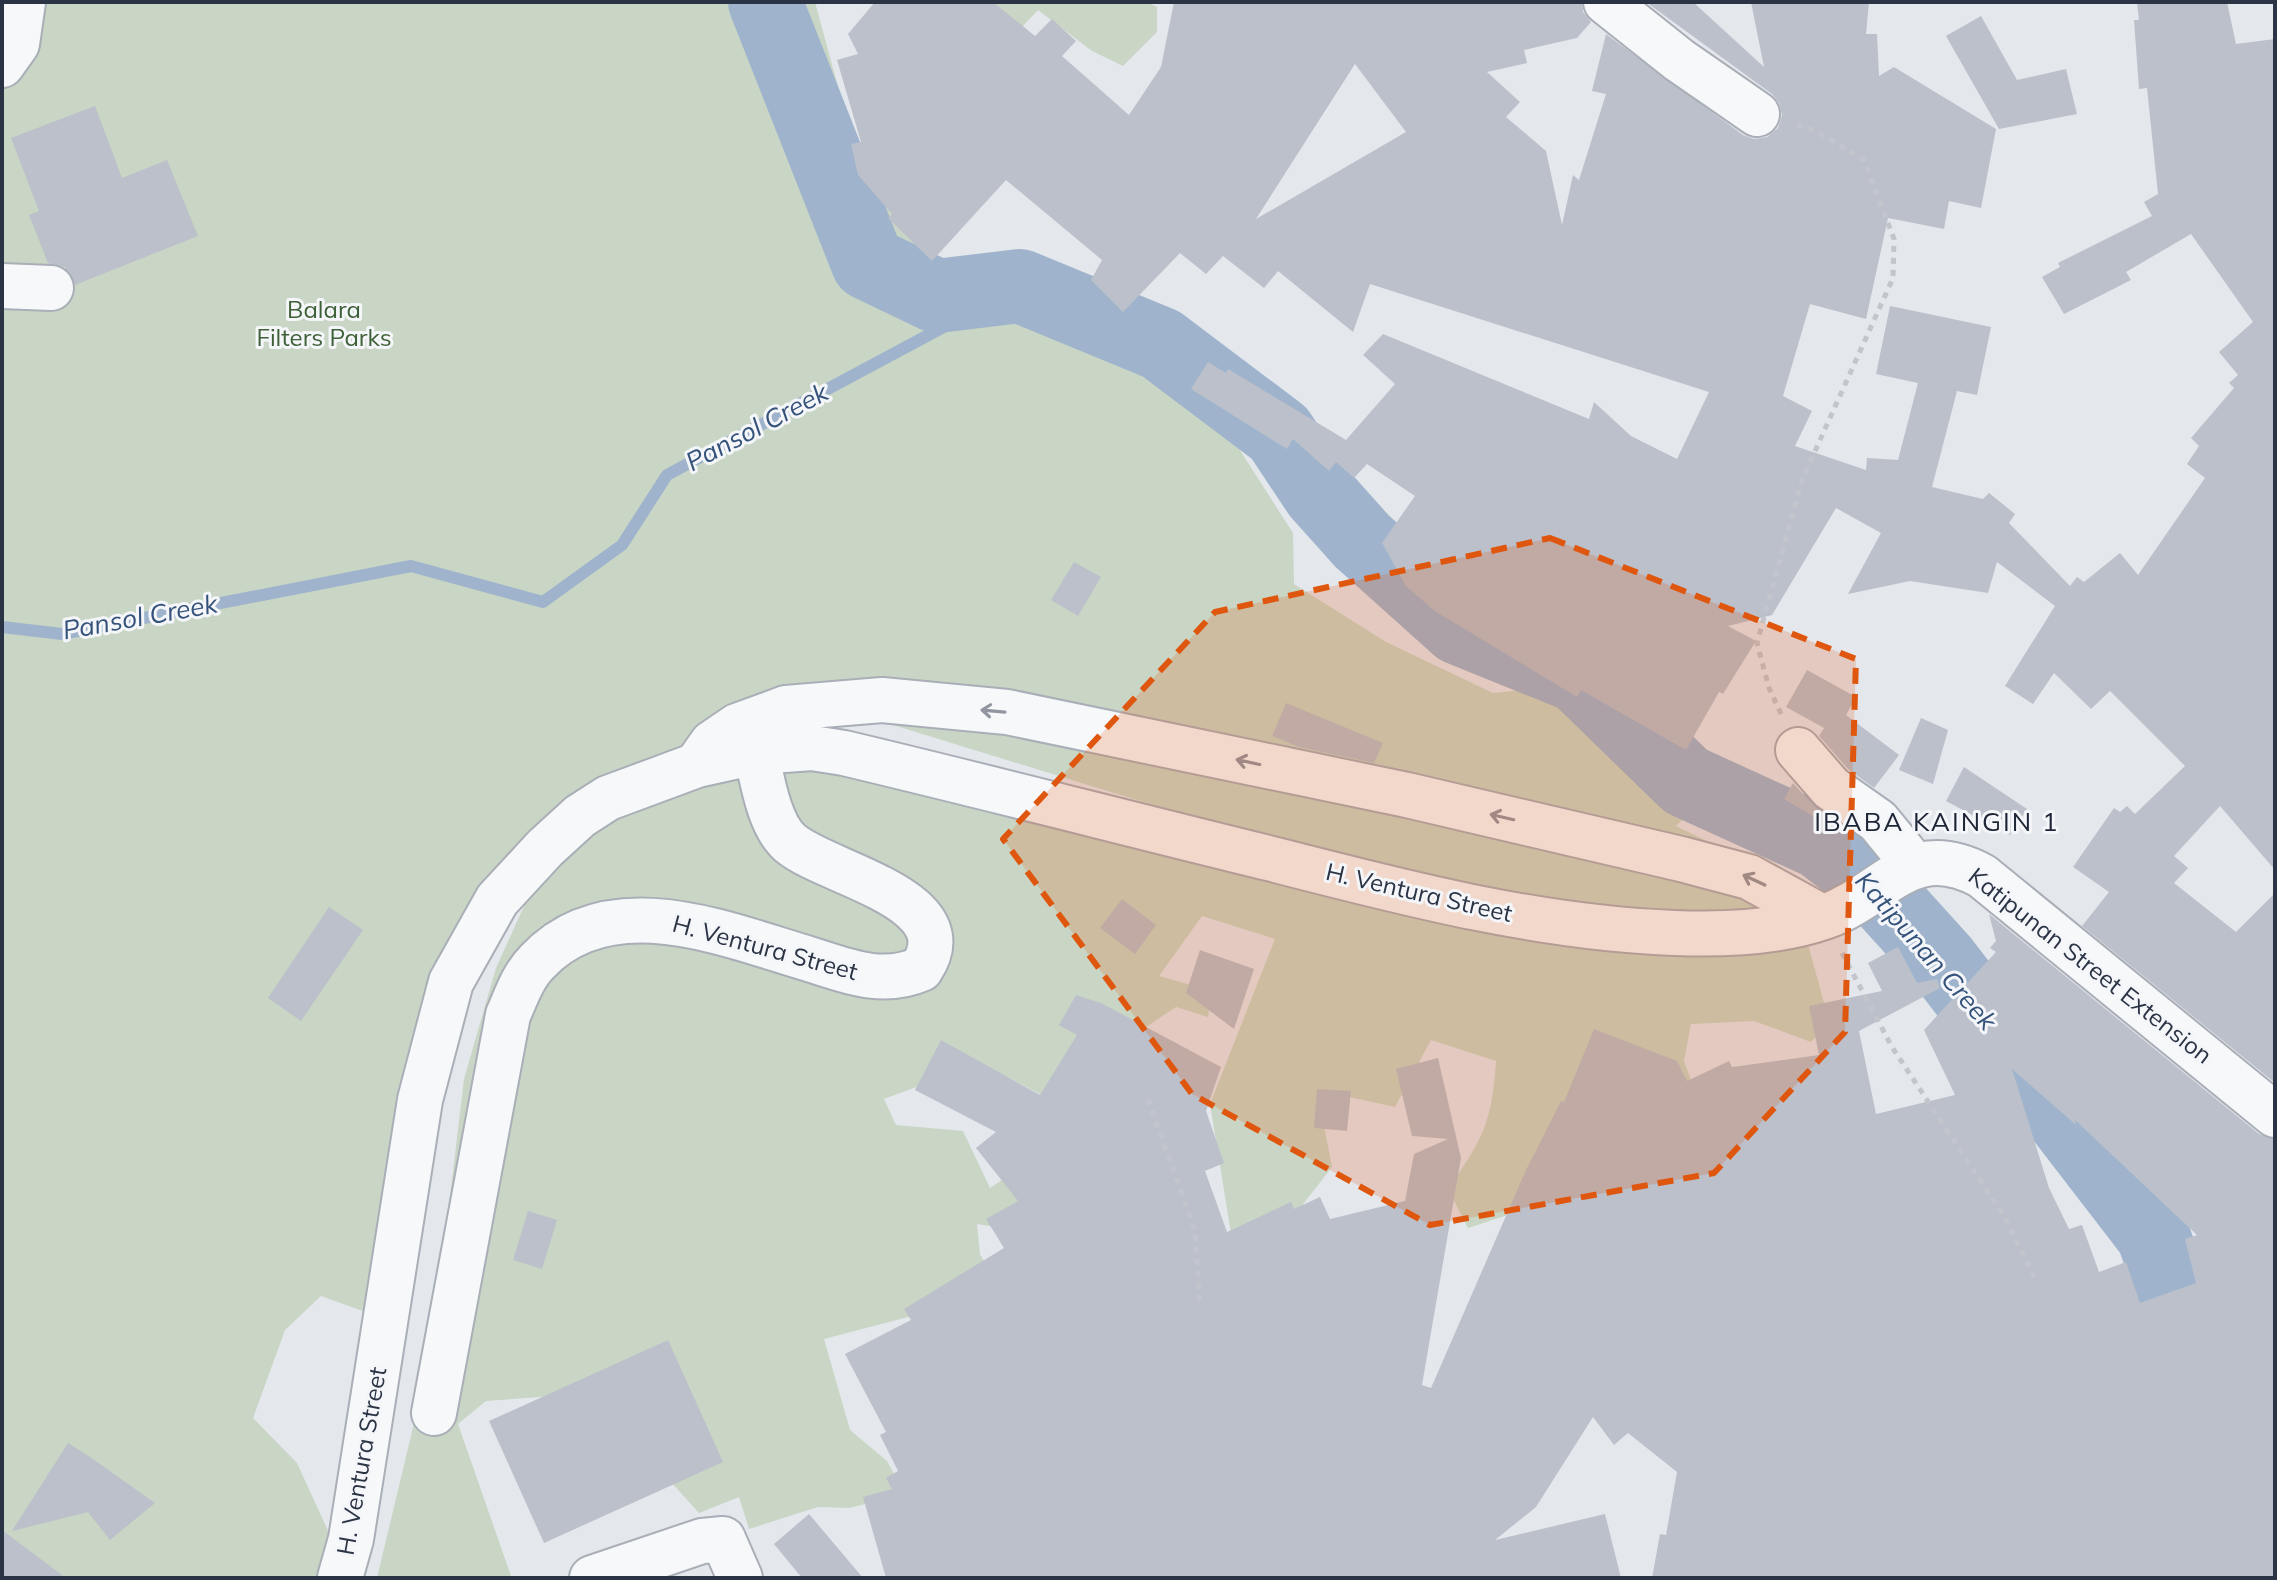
<svg xmlns="http://www.w3.org/2000/svg" width="2277" height="1580" font-family="Mulish,sans-serif">
  <rect width="100%" height="100%" fill="#e4e7ec"/>
  <!-- green -->
  <g fill="#c9d6c5">
    <path d="M2 2H815L853 142 918 214 936 257 1012 267 1222 422 1293 533 1294 584 1386 642 1493 693 1566 686 1696 807 1676 826 1815 894 1735 918 1508 901 1345 864 851 712 746 737 479 888 368 1313 321 1296 285 1330 253 1418 297 1463 340 1557 326 1578H2Z"/>
    <path d="M964 2H1147L1157 7V32L1123 66 1092 51 1038 10 1009 41Z"/>
    <path d="M819 762 950 786 1507 936 1676 946 1805 933 1829 1021 1811 1042 1754 1021 1691 1024 1684 1061 1709 1129 1544 1203 1468 1228 1448 1189C1483 1139 1492 1122 1496 1061L1431 1040 1395 1107 1317 1090 1332 1167 1287 1225 1234 1252 1210 1104 1275 939 1202 916 1159 976 1212 991 1208 1017 1176 1007 1134 1035 1066 1108 945 1044 919 1086 884 1099 896 1125 963 1131 990 1188 1045 1151 1008 1229 977 1224 980 1254 998 1286 947 1325 908 1317 824 1339 850 1430 887 1461 905 1494 849 1508 818 1507 749 1529 739 1497 699 1513 671 1482 567 1395 486 1401 458 1424 511 1576 377 1578 432 1348 464 1079 496 968 534 884 603 818 695 780Z"/>
  </g>
  <g fill="none" stroke-linecap="round" stroke-linejoin="round">
    <!-- stream -->
    <path stroke="#9fb4cc" stroke-width="12" d="M2 627 62 634 411 566 543 602 622 545 667 475 1020 286"/>
    <!-- river -->
    <path stroke="#9fb4cc" stroke-width="74" d="M765 2 868 263 937 296 1020 286 1161 344 1279 433 1319 493 1362 541 1459 628 1578 676 1686 781 1820 842 1866 877 1942 961 2153 1235 2211 1398 2275 1447"/>
  </g>
  <!-- building -->
  <g fill="#bbc0ca" fill-rule="evenodd">
    <path d="M875 2H993L1035 36 1052 19 1076 41 1062 56 1129 115 1161 67 1174 2H1582L1583 12 1591 22 1577 38 1524 50 1527 63 1487 72 1520 102 1506 117 1546 151 1562 225 1573 175 1579 180 1606 94 1592 91 1606 34 1743 135 1754 139 1767 137 1778 128 1782 115 1779 103 1772 94 1646 2H1693L1764 67 1751 2H1869L1866 34H1877L1879 76 1894 67 1996 129 1981 208 1949 201 1944 229 1888 218 1866 319 1810 304 1783 396 1812 411 1795 446 1866 470 1867 458 1898 460 1918 383 1876 374 1890 306 1991 327 1977 395 1957 391 1932 487 1983 499 1989 493 2015 514 2009 523 2070 586 2077 577 2084 582 2120 553 2138 575 2205 478 2187 464 2199 446 2191 438 2234 388 2229 383 2238 375 2219 352 2253 322 2191 234 2126 272 2131 280 2064 314 2042 277 2060 267 2058 263 2152 216 2144 202 2158 194 2147 88 2139 89 2134 20H2139L2137 2H2227L2236 44 2275 39V870L2220 806 2174 856 2188 868 2174 883 2236 932 2275 893V1083L2082 926 2109 892 2073 867 2114 808 2120 812 2127 806 2135 814 2185 766 2110 691 2091 709 2054 673 2033 704 2005 686 2055 606 1997 562 1988 593 1910 581 1848 594 1881 533 1836 508 1772 615 1728 626 1756 641 1723 694 1719 692 1686 750 1581 690 1577 697 1435 611 1406 586 1382 543 1415 496 1367 464 1354 478 1336 462 1329 471 1293 439 1287 449 1191 389 1208 362 1226 373 1228 369 1346 440 1395 384 1363 355 1383 334 1589 419 1594 402 1631 436 1677 459 1709 392 1370 284 1353 332 1278 271 1264 288 1223 256 1206 274 1180 253 1123 312 1091 280 1102 260 1006 180 932 261 888 218 892 214 858 175 851 144 861 142 837 60 858 54 848 34ZM1355 64 1406 132 1256 219Z"/>
    <path d="M1981 16 2017 80 2066 69 2077 114 1999 129 1946 36Z"/>
    <path d="M95 106 122 178 167 160 198 236 75 285 65 267 48 263 29 215 39 211 11 138Z"/>
    <path d="M1074 562 1101 577 1078 616 1051 600Z"/>
    <path d="M1807 670 1856 697 1846 715 1899 755 1874 788 1848 769 1819 736 1824 728 1786 707Z"/>
    <path d="M1286 703 1383 743 1374 763 1299 747 1272 736Z"/>
    <path d="M1921 718 1948 730 1933 784 1899 770Z"/>
    <path d="M1964 767 2027 809 2010 835 1946 801Z"/>
    <path d="M1793 783 1816 808 1846 829 1843 834 1784 799Z"/>
    <path d="M1122 899 1156 925 1135 954 1100 928Z"/>
    <path d="M329 907 363 930 301 1021 268 998Z"/>
    <path d="M1989 914 2259 1134 2275 1139V1578H1652L1660 1534 1666 1535 1677 1472 1628 1433 1614 1445 1593 1417 1536 1507 1495 1540 1605 1514 1621 1578H886L863 1497 892 1489 886 1478 898 1471 880 1435 886 1432 845 1354 911 1320 904 1309 1004 1248 986 1219 1018 1201 976 1148 996 1132 915 1090 941 1040 1040 1095 1077 1035 1059 1025 1076 995 1101 1003 1221 1067 1206 1111 1224 1163 1205 1171 1227 1232 1291 1202 1294 1209 1320 1197 1330 1219 1405 1201 1414 1154 1448 1139 1412 1136 1396 1069 1438 1058 1461 1158 1422 1385 1431 1388 1526 1170 1561 1101 1564 1102 1594 1029 1677 1061 1687 1081 1729 1061 1732 1067 1819 1055 1809 1006 1882 991 1868 963 1898 947 1917 983 1937 979 1940 988 1859 1031 1876 1114 1955 1095 1924 1030 1996 952 1990 948 1996 941ZM2012 1069 2076 1125 2075 1120 2197 1235 2185 1239 2196 1283 2140 1303 2126 1262 2099 1272 2082 1225 2069 1229 2049 1188Z"/>
    <path d="M1200 950 1254 969 1234 1029 1186 993Z"/>
    <path d="M1317 1089 1351 1091 1347 1131 1314 1128Z"/>
    <path d="M528 1211 557 1220 542 1269 513 1260Z"/>
    <path d="M668 1340 723 1462 544 1543 489 1421Z"/>
    <path d="M68 1443 90 1457 155 1503 110 1540 88 1512 12 1531Z"/>
    <path d="M809 1514 863 1578H802L774 1544Z"/>
    <path d="M2 1530 66 1578H2Z"/>
  </g>
  <g fill="none" stroke-linecap="round" stroke-linejoin="round">
    <defs>
      <g id="minor">
        <path d="M1606 2 1679 60 1757 114"/>
        <path d="M2 65 17 44 23 2"/>
        <path d="M2 286 51 288"/>
        <path d="M1798 750 1831 788 1878 821 1914 865"/>
        <path d="M700 760 712 743 737 726 786 708 882 700 1007 712 1407 795 1681 859 1749 877 1822 917"/>
        <path d="M434 1413 508 1015C516 997 523 976 537 962 609 885 725 934 809 959 847 971 882 986 921 969 968 899 826 874 790 843 769 825 762 779 756 752"/>
        <path d="M340 1578 351 1539 420 1100 451 982 497 900 545 848 580 816 608 798 697 765 756 752 812 748 844 753C987 787 1129 824 1272 859 1404 893 1538 928 1675 933 1724 935 1778 933 1824 917 1885 896 1910 837 1982 876L2275 1115"/>
        <path d="M592 1578 702 1541 723 1539 740 1578"/>
      </g>
    </defs>
    <!-- minor casing -->
    <use href="#minor" stroke="#a9aeb7" stroke-width="48"/>
    <!-- path -->
    <g stroke="#c2c5cb" stroke-width="5" stroke-dasharray="6 6" stroke-linecap="butt">
      <path d="M1781 714 1769 688 1757 643 1802 480 1893 278 1894 239 1864 160 1814 130 1797 125"/>
      <path d="M1842 953 1892 1047 2004 1216 2034 1277"/>
      <path d="M1148 1099 1195 1230 1200 1304"/>
    </g>
    <!-- minor -->
    <use href="#minor" stroke="#f7f8fa" stroke-width="44"/>
  </g>
  <!-- one-way arrows -->
  <defs><path id="oneway-shaft" d="M-6 0H5M1.5-3L5.5 0L1.5 3" fill="none" stroke-width="1.6" stroke-linecap="round" stroke-linejoin="round" transform="scale(2)"/></defs>
  <g stroke="#9196a0">
    <use href="#oneway-shaft" transform="translate(993 711) rotate(-175)"/>
    <use href="#oneway-shaft" transform="translate(1248 762) rotate(-168)"/>
    <use href="#oneway-shaft" transform="translate(1502 817) rotate(-167)"/>
    <use href="#oneway-shaft" transform="translate(1754 880) rotate(-155)"/>
  </g>
  <!-- marked area -->
  <path fill="#df570f" fill-opacity="0.2" stroke="#df570f" stroke-width="6" stroke-dasharray="16 10" stroke-linejoin="round" d="M1550 538 1856 659 1845 1032 1714 1173 1430 1225 1192 1094 1003 839 1215 612Z"/>
  <g text-anchor="middle" stroke-width="6" stroke-linejoin="round" paint-order="stroke">
    <!-- park labels -->
    <g font-size="24" fill="#3f6138" stroke="#f4f6f9">
      <text x="324" y="318">Balara<tspan x="324" dy="28">Filters Parks</tspan></text>
    </g>
    <!-- street labels -->
    <g font-size="24" fill="#2b3445" stroke="#f4f6f9">
      <text transform="translate(1419 893) rotate(13)" y="8">H. Ventura Street</text>
      <text transform="translate(765 948) rotate(15)" y="8">H. Ventura Street</text>
      <text transform="translate(2090 966) rotate(38)" y="8">Katipunan Street Extension</text>
      <text transform="translate(362 1461) rotate(-80)" y="8">H. Ventura Street</text>
    </g>
    <!-- water labels -->
    <g font-size="26" font-style="italic" fill="#34527a" stroke="#f4f6f9">
      <text transform="translate(757 427) rotate(-28)" y="9">Pansol Creek</text>
      <text transform="translate(140 617) rotate(-10)" y="9">Pansol Creek</text>
      <text transform="translate(1926 951) rotate(49)" y="9">Katipunan Creek</text>
    </g>
    <!-- neighbourhood labels -->
    <g font-size="26" letter-spacing="2" fill="#1d2536" stroke="#f4f6f9">
      <text x="1937" y="831">IBABA KAINGIN 1</text>
    </g>
  </g>
  <!-- border -->
  <rect width="2277" height="1580" fill="none" stroke="#2b3445" stroke-width="8"/>
</svg>
